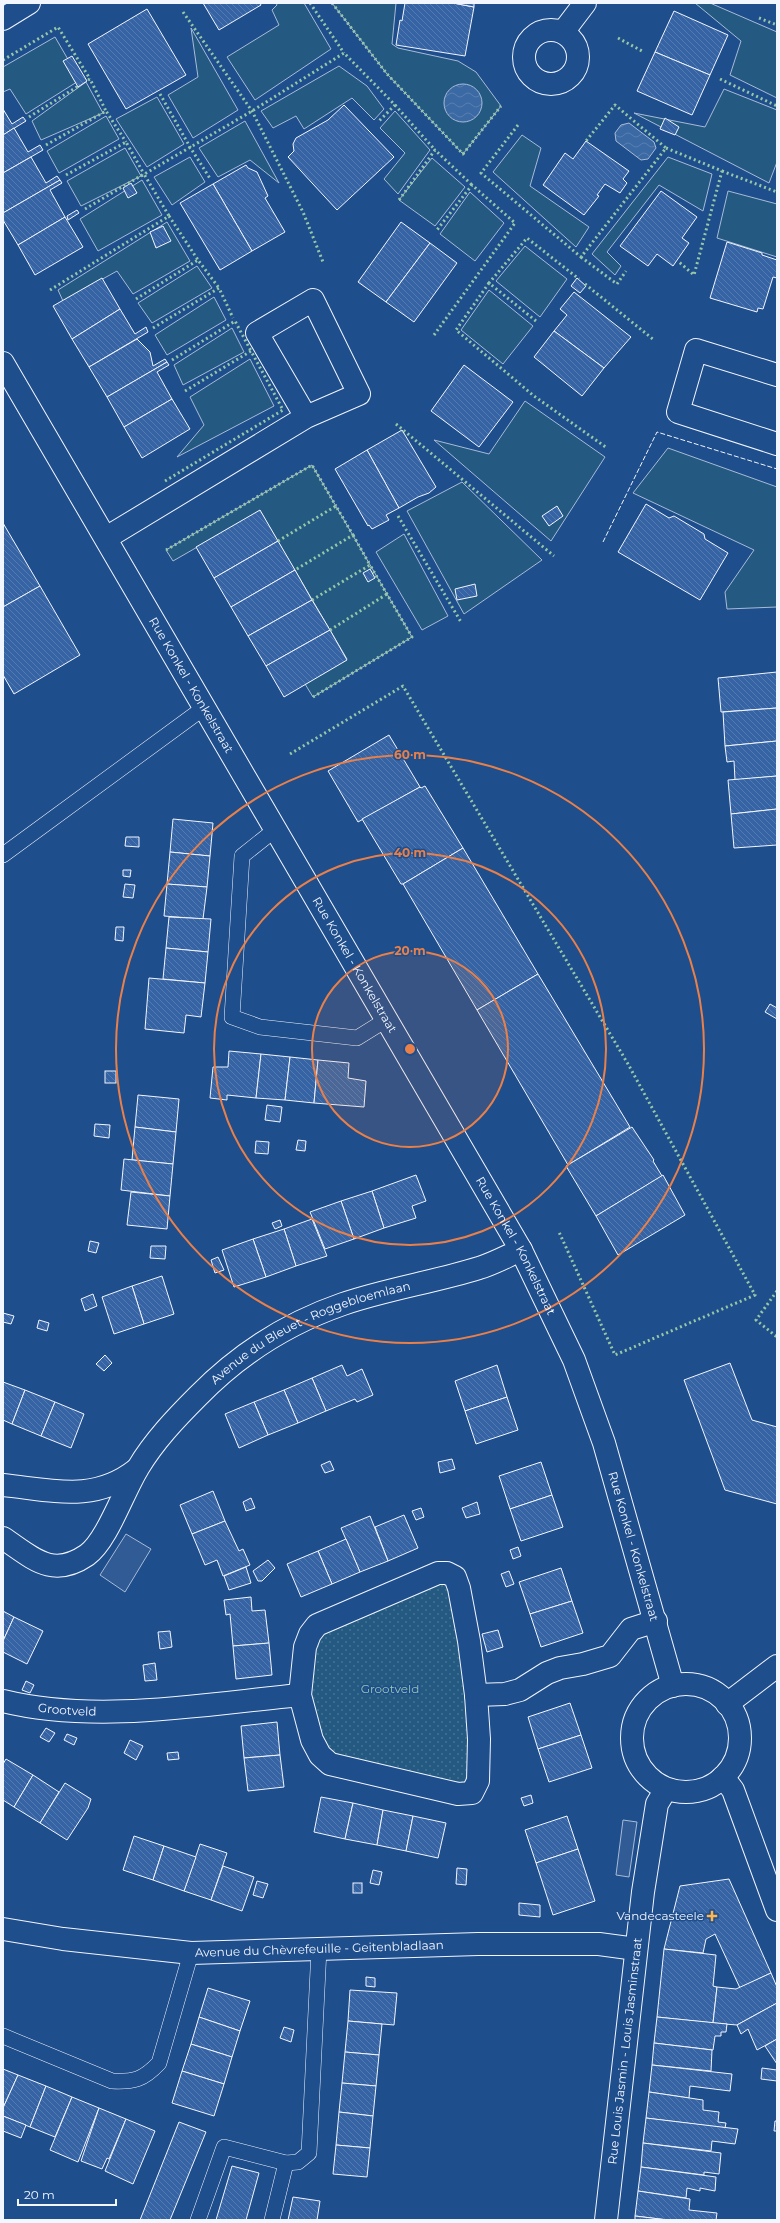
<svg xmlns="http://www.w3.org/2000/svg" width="780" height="2223" font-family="Montserrat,sans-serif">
  <defs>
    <pattern id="grass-dots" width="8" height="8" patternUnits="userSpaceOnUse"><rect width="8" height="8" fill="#245a82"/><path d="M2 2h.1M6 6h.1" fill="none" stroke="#447295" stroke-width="1.8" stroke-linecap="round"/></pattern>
    <pattern id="water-waves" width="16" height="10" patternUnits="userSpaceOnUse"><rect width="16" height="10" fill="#3b69a3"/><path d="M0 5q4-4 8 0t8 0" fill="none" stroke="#587fb1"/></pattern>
    <pattern id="building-back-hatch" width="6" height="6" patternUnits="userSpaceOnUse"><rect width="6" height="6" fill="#3563a3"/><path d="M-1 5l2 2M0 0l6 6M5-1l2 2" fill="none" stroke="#537ab1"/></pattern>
  </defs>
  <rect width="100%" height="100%" fill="#1f4e8c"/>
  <!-- grass -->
  <path fill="url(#grass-dots)" stroke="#a8bbd7" d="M438 1581 449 1585 466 1665 469 1772 467 1780 462 1784 334 1758 316 1729 309 1682 316 1636Z"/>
  <!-- garden -->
  <g fill="#245a82" stroke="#a8bbd7">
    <path d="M276 3H304L331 49 255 100 227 57 279 25 272 10 277 5Z"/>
    <path d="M332 3H396L392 44 398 48 458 61 476 72 501 106 463 154 387 74Z"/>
    <path d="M695 3H710L777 32V98L730 75 741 41Z"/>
    <path d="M191 28 238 110 193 138 168 95 198 77Z"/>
    <path d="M55 37 80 80 26 114 10 89 3 92V67Z"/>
    <path d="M339 66 367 86 384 109 374 120 352 98 304 129 296 116 273 128 261 111Z"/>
    <path d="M86 82 103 113 41 140 32 121Z"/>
    <path d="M724 89 777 110V162L769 183 634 113 705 127Z"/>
    <path d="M157 97 184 144 147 167 116 119Z"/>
    <path d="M395 111 430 150 398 194 384 179 405 153 380 128Z"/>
    <path d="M106 116 119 139 59 173 47 151Z"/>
    <path d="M245 121 279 183 250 160 218 177 199 148Z"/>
    <path d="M522 135 541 148 530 186 589 227 576 247 493 172Z"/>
    <path d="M125 148 141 176 81 206 67 181Z"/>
    <path d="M190 157 205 182 172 205 154 177Z"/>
    <path d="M668 157 712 174 703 211 659 185 607 252 621 266 615 275 592 254Z"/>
    <path d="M432 158 465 187 435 226 399 200Z"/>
    <path d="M142 180 162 215 98 251 80 219Z"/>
    <path d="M728 191 777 204V257L717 238Z"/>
    <path d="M470 192 504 223 475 261 440 234Z"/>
    <path d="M167 222 190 261 133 294 117 271 63 301 58 290Z"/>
    <path d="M525 246 567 279 540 317 496 281Z"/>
    <path d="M197 266 212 288 152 323 138 303Z"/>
    <path d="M489 290 533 326 503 364 461 330Z"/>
    <path d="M214 297 226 320 167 355 155 335Z"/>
    <path d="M232 328 244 352 183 385 174 365Z"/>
    <path d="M250 359 274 406 177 457 204 425 190 397Z"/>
    <path d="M525 401 605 457 551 541 434 440 489 454Z"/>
    <path d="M668 448 777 487V607L727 609 725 592 754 550 633 493Z"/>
    <path d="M312 465 412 637 313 697 305 684 347 659 260 511 173 561 166 550Z"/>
    <path d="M462 482 542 560 464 614 407 511Z"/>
    <path d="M404 534 448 616 422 630 376 552Z"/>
  </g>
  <!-- parking -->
  <g fill="#305b95" stroke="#a8bbd7">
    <path d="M126 1534 151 1549 125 1592 100 1575Z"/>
    <path d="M623 1820 637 1822 629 1877 616 1875Z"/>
  </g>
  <!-- water -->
  <g fill="url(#water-waves)" stroke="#a8bbd7">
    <circle cx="463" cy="103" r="19"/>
    <path d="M629 123 654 142 656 148 648 159 641 160 616 141 615 133 621 125Z"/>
  </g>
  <!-- building -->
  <g fill="url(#building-back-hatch)" stroke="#f2f6ff">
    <path d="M203 3H260L261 5 219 30Z"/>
    <path d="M405 3H453L474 7 465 56 396 45 400 20 402 21Z"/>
    <path d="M453 3H474V7Z"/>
    <path d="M147 9 186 75 126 109 88 44Z"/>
    <path d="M674 11 728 35 710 75 655 52Z"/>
    <path d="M655 52 710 75 692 115 637 91Z"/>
    <path d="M72 56 87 81 78 87 63 61Z"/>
    <path d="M344 105 394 157 337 210 288 157 294 151 293 144 296 138 328 120Z"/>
    <path d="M3 109 12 124 23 117 26 121 3 135Z"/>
    <path d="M665 118 679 127 675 135 660 129Z"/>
    <path d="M14 128 28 152 40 145 43 150 3 173V135Z"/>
    <path d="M586 141 629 171 623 179 627 183 620 193 605 184 597 195 599 196 584 215 543 185 565 153 573 159Z"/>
    <path d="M31 157 46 183 57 176 60 180 3 213V173Z"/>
    <path d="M246 165 248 168 257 172 268 196 265 198 285 232 252 251 213 184Z"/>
    <path d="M60 180 62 183 50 190 65 217 18 245 3 220V213Z"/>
    <path d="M131 183 137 193 128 198 123 188Z"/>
    <path d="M213 184 252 251 220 270 180 203Z"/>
    <path d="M661 191 697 217 682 238 689 243 673 266 657 254 648 266 620 246Z"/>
    <path d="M77 210 79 213 68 220 67 216Z"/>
    <path d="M65 217 83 247 35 275 18 245Z"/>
    <path d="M401 222 430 243 386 302 358 282Z"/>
    <path d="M163 226 171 241 156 248 150 232Z"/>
    <path d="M727 242 762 253V255L777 260V278L773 277 763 309 758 308 757 312 710 298Z"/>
    <path d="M430 243 457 263 414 322 386 302Z"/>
    <path d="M102 278 120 309 72 339 53 306Z"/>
    <path d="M577 278 586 286 580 293 571 286Z"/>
    <path d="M574 292 631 337 604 368 554 331 567 315 560 309Z"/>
    <path d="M120 309 135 334 146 327 148 332 89 367 72 339Z"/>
    <path d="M554 331 604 368 582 396 534 357Z"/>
    <path d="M137 339 150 352 153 366 165 359 167 362 107 397 89 367Z"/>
    <path d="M167 362 169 365 157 372 172 399 124 427 107 397Z"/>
    <path d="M464 365 513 402 479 447 431 411Z"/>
    <path d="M172 399 190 429 142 458 124 427Z"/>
    <path d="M402 430 436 487 429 493 418 497 399 508 367 450Z"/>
    <path d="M367 450 399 508 386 515 389 520 372 529 369 525 368 526 335 469Z"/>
    <path d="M646 504 669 518 674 516 704 534 705 539 728 553 700 600 618 552Z"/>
    <path d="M557 506 563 516 549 526 542 516Z"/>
    <path d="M260 510 278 541 214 578 196 547Z"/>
    <path d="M3 523 40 586 3 607Z"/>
    <path d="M278 541 295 570 231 607 214 578Z"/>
    <path d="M370 569 375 578 368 582 363 573Z"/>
    <path d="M295 570 312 600 248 636 231 607Z"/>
    <path d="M475 584 477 596 457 600 455 589Z"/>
    <path d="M40 586 80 655 14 694 3 675V607Z"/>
    <path d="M312 600 330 630 266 666 248 636Z"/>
    <path d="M330 630 347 660 284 697 266 666Z"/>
    <path d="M777 672V708L721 712 718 678Z"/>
    <path d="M777 708V741L725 746 723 712Z"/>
    <path d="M389 735 420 787 358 822 328 771Z"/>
    <path d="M777 741V776L735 780 734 761 727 762 725 746Z"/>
    <path d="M777 776V809L731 814 728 780Z"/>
    <path d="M425 786 463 848 403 884H401L362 819 420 787 421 788Z"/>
    <path d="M777 809V845L734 848 731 814Z"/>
    <path d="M173 819 213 823 210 856 170 852Z"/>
    <path d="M126 837H139V847L125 846Z"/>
    <path d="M463 848 538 974 477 1010 403 884Z"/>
    <path d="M170 852 210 856 207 887 167 884Z"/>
    <path d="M123 870H131L130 877 123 876Z"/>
    <path d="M125 884 135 885 133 898 123 897Z"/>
    <path d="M167 884 207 887 203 919 164 916Z"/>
    <path d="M169 917 211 919 208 952 166 948Z"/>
    <path d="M116 927H124L123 941 115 940Z"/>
    <path d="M166 948 208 952 205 983 163 979Z"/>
    <path d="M538 974 630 1127 568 1165 477 1010Z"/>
    <path d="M149 978 205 983 201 1017 186 1015 184 1033 145 1029Z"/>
    <path d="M770 1004 777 1008V1019L765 1012Z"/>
    <path d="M229 1051 261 1054 256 1098 227 1095V1100L210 1098 213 1067H228Z"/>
    <path d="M261 1054 290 1057 285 1100 256 1098Z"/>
    <path d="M290 1057 318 1060 314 1103 285 1100Z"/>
    <path d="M318 1060 349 1063 348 1078 366 1081 364 1107 314 1103Z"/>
    <rect x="105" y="1071" width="11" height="12"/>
    <path d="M138 1095 179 1099 176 1132 135 1127Z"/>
    <path d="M267 1105 282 1107 280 1122 265 1120Z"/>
    <path d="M95 1124 110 1125 109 1138 94 1136Z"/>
    <path d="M135 1127 176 1132 173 1164 132 1160Z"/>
    <path d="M632 1127 654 1160 653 1161 662 1176 596 1216 566 1166Z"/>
    <path d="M298 1140 306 1141 305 1151 296 1150Z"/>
    <path d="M256 1141 269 1142 268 1154 255 1153Z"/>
    <path d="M124 1159 173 1164 170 1196 121 1190Z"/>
    <path d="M416 1175 426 1201 412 1206 416 1218 384 1228 372 1191Z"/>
    <path d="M663 1175 685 1215 618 1255 596 1216Z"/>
    <path d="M372 1191 384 1228 354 1239 341 1201Z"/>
    <path d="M131 1192 170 1196 167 1229 127 1225Z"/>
    <path d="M341 1201 354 1239 325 1249 310 1212Z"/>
    <path d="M312 1219 327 1256 296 1266 284 1229Z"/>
    <path d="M280 1220 282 1226 275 1229 272 1223Z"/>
    <path d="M284 1229 296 1266 266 1277 253 1239Z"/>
    <path d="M253 1239 266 1277 234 1287 222 1250Z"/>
    <path d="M90 1241 99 1243 96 1253 88 1251Z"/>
    <path d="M151 1246H166L165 1259 150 1258Z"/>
    <path d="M218 1257 224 1270 215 1273 211 1260Z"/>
    <path d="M162 1276 174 1314 144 1324 132 1286Z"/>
    <path d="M132 1286 144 1324 114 1334 102 1297Z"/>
    <path d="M93 1294 97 1306 85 1311 81 1299Z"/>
    <path d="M3 1313 14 1316 11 1324 3 1322Z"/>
    <path d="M39 1320 49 1323 47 1331 37 1328Z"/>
    <path d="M105 1355 112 1363 104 1371 96 1364Z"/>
    <path d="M730 1363 752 1420 777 1427V1504L725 1490 684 1380Z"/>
    <path d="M342 1365 347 1376 362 1369 373 1395 357 1402 355 1399 326 1411 312 1378Z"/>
    <path d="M497 1365 507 1397 465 1411 455 1381Z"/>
    <path d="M312 1378 326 1411 298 1423 284 1390Z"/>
    <path d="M3 1382 25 1390 12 1424 3 1420Z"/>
    <path d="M25 1390 55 1402 41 1436 12 1424Z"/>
    <path d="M284 1390 298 1423 268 1435 254 1402Z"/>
    <path d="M507 1397 518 1430 476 1444 465 1411Z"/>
    <path d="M55 1402 84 1414 71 1448 41 1436Z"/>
    <path d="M254 1402 268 1435 239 1448 225 1414Z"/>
    <path d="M452 1459 455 1469 440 1473 438 1462Z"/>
    <path d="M330 1461 334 1470 325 1473 321 1465Z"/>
    <path d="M541 1462 552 1495 510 1509 499 1476Z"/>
    <path d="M213 1491 225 1521 192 1534 180 1505Z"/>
    <path d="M552 1495 563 1527 521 1541 510 1509Z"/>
    <path d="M251 1498 255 1508 246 1511 243 1502Z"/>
    <path d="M477 1502 480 1514 466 1518 462 1508Z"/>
    <path d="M421 1508 424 1517 416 1520 412 1511Z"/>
    <path d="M404 1515 418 1548 388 1561 375 1527Z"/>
    <path d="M370 1516 388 1561 360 1572 341 1528Z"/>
    <path d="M225 1521 239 1551 243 1549 250 1565 223 1576 217 1560 205 1565 192 1534Z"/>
    <path d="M346 1539 360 1572 332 1584 318 1551Z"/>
    <path d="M518 1547 521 1556 513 1559 510 1550Z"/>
    <path d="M318 1551 332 1584 301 1597 287 1564Z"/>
    <path d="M268 1560 275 1568 262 1581H258L253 1571Z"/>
    <path d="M246 1567 251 1583 229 1590 224 1576Z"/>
    <path d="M561 1568 572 1601 530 1614 519 1582Z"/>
    <path d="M509 1571 514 1584 506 1587 501 1574Z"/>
    <path d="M251 1597 252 1611 265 1610 269 1643 233 1646 230 1614 226 1615 224 1600Z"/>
    <path d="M572 1601 583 1633 541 1647 530 1614Z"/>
    <path d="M3 1611 14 1617 3 1641Z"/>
    <path d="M14 1617 43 1631 27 1664 3 1652V1641Z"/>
    <path d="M498 1630 503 1647 487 1652 482 1634Z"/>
    <path d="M170 1631 172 1647 160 1649 158 1632Z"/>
    <path d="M269 1643 272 1675 236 1679 233 1646Z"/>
    <path d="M155 1663 157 1680 145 1681 143 1665Z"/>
    <path d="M26 1681 34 1685 30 1693 22 1690Z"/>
    <path d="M570 1703 581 1735 538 1749 528 1717Z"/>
    <path d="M277 1722 280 1755 244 1758 241 1726Z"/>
    <path d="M46 1728 55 1733 49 1742 40 1737Z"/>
    <path d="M67 1734 77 1738 74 1745 64 1740Z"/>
    <path d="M581 1735 592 1768 549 1782 538 1749Z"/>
    <path d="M130 1740 143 1746 136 1760 124 1753Z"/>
    <path d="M178 1752 179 1759 168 1760 167 1753Z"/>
    <path d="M280 1755 284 1787 248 1791 244 1758Z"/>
    <path d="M6 1759 33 1775 14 1807 3 1800V1764Z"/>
    <path d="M33 1775 59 1792 40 1823 14 1807Z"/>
    <path d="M65 1783 91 1799 88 1808 67 1840 40 1823Z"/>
    <path d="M531 1795 533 1803 524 1806 521 1798Z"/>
    <path d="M321 1797 353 1803 345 1839 314 1832Z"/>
    <path d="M353 1803 383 1810 377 1845 345 1839Z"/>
    <path d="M383 1810 413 1816 406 1851 377 1845Z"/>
    <path d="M413 1816 446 1823 438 1858 406 1851Z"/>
    <path d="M567 1816 578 1849 536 1863 525 1830Z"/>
    <path d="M134 1836 164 1846 153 1880 123 1870Z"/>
    <path d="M200 1844 227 1853 211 1900 184 1891Z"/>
    <path d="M164 1846 196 1857 184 1891 153 1880Z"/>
    <path d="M578 1849 595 1901 553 1915 536 1863Z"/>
    <path d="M223 1866 254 1877 242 1911 211 1900Z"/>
    <path d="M457 1868 467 1869 466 1885 456 1884Z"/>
    <path d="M373 1870 382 1872 379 1885 370 1883Z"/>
    <path d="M729 1879 771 1973 740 1988 715 1934 706 1939 703 1953 664 1949 680 1886Z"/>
    <path d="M257 1881 268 1884 263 1898 253 1895Z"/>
    <rect x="353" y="1883" width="9" height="10"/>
    <path d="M519 1903 540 1905V1917L519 1915Z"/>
    <path d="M664 1949 716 1955 713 1986 717 1987 713 2023 657 2017Z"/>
    <path d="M771 1973 777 1987V2003L737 2025 713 2023 717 1987 736 1989Z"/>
    <path d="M366 1977 375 1978V1987L366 1986Z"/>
    <path d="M208 1988 250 2001 240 2031 199 2017Z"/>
    <path d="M350 1990 397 1993 394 2025 348 2021Z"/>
    <path d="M777 2003V2039L757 2050 748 2029 741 2034 737 2025Z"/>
    <path d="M199 2017 240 2031 232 2057 191 2044Z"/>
    <path d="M657 2017 727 2024 726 2032H721V2036H715L713 2050 654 2043Z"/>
    <path d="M348 2021 382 2024 379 2055 345 2052Z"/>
    <path d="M284 2027 294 2030 291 2042 280 2038Z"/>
    <path d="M777 2039V2064L765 2046Z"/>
    <path d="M654 2043 712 2050 711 2071 652 2065Z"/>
    <path d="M191 2044 232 2057 224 2084 182 2071Z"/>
    <path d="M345 2052 379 2055 376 2086 342 2083Z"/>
    <path d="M652 2065 732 2074 730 2091 690 2086 689 2098 649 2092Z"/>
    <path d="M762 2068 777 2070V2081L761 2079Z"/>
    <path d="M3 2069 18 2075 3 2108Z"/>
    <path d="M182 2071 224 2084 214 2116 172 2103Z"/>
    <path d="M18 2075 46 2086 30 2127 3 2116V2108Z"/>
    <path d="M342 2083 376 2086 373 2116 339 2112Z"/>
    <path d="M46 2086 72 2097 55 2137 30 2127Z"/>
    <path d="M649 2092 703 2100V2110L719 2112 718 2122 726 2123 725 2128 646 2118Z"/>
    <path d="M72 2097 99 2108 78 2162 50 2150Z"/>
    <path d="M99 2108 126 2119 109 2159 107 2158 102 2169 81 2161Z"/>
    <path d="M339 2112 373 2116 370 2148 336 2145Z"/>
    <path d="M3 2116 26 2125 21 2138 3 2131Z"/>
    <path d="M646 2118 738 2129 735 2144 712 2141 711 2151 643 2143Z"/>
    <path d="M126 2119 155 2131 133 2184 105 2171Z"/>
    <path d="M775 2121H777V2131H774Z"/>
    <path d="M179 2122 206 2132 170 2220H140Z"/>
    <path d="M643 2143 721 2153 719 2174 704 2172V2175L641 2167Z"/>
    <path d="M336 2145 370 2148 367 2177 333 2174Z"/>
    <path d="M232 2166 259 2173 246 2220H216Z"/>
    <path d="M641 2167 716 2177 715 2191 700 2188V2191L687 2188 686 2198 638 2191Z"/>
    <path d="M638 2191 690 2199 689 2210 717 2213 716 2220H668L635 2216Z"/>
    <path d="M293 2197 320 2201 317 2220H288Z"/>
    <path d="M635 2216 668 2220H635Z"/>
  </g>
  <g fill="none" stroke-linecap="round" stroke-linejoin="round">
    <defs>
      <g id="lane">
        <path d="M276 829 242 856 232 1017 260 1027 357 1038 386 1020"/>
        <path d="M3 855 205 707"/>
        <path d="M3 2036 112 2081C134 2082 143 2080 159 2063L191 1953"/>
        <path d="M198 2220 224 2147 286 2163 298 2162 309 2153 319 1949"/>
        <path d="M272 2220 286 2163"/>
      </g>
      <g id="street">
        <path d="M3 19 29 3"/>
        <circle cx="551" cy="57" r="27"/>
        <path d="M563 32 585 3"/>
        <path id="s1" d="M3 363 521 1250 574 1360 604 1443 673 1686"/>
        <path d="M777 375 696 350 678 412 777 444"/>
        <path d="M106 538 306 417 359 394 313 300 257 333 306 417"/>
        <path d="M3 1485C52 1490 94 1503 136 1470"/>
        <path id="s2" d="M3 1538C33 1558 52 1579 87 1555 107 1541 124 1490 138 1468 154 1441 176 1418 198 1396 239 1354 288 1323 343 1304 387 1289 434 1282 479 1268 493 1264 507 1256 521 1250"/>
        <path d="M438 1573H447L455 1577 459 1588 469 1641 476 1695 479 1739 478 1781 472 1793 458 1794 330 1764 320 1755 312 1740 300 1695 305 1647 310 1634 317 1625Z"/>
        <circle cx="686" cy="1738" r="54"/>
        <path d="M476 1695 505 1694 520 1690 547 1673 560 1668 583 1664 610 1656 631 1629 656 1621"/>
        <path id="s3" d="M3 1701C97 1724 205 1704 300 1695"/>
        <path d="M727 1704 777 1666"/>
        <path d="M723 1777 733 1790 777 1910"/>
        <path id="s4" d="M3 1929 63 1939 191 1953 478 1944H599L636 1949"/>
        <path id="s5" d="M606 2220 643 1892 657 1804 666 1789"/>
      </g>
    </defs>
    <!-- lane casing -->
    <use href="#lane" stroke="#f2f6ff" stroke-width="16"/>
    <!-- street casing -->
    <use href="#street" stroke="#f2f6ff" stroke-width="24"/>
    <!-- lane -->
    <use href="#lane" stroke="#1f4e8c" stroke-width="15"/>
    <!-- street -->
    <use href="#street" stroke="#1f4e8c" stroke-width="22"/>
    <!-- hedge -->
    <g stroke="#97c8a6" stroke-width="3" stroke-dasharray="2 3" stroke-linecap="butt">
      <path d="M310 3 344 53"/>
      <path d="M332 3 387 74 463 154 501 106"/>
      <path d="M183 12 252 111 303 212 323 262"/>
      <path d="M759 18 777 25"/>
      <path d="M618 38 642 51"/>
      <path d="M3 60 58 27 90 79"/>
      <path d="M720 79 777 106"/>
      <path d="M88 80 90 79 106 111"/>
      <path d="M160 94 190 147 211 180"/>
      <path d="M395 105 435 150"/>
      <path d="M29 117 80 85"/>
      <path d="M518 125 481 173 581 257 666 148 615 105 586 141"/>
      <path d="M46 145 106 111 126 142"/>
      <path d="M666 148 722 171 694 275 679 262"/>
      <path d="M722 171 777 192"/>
      <path d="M66 175 126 142 144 174"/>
      <path d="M141 176 252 111 344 53 395 105 379 121"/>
      <path d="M399 200 435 150 472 185"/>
      <path d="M85 209 144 174 169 216"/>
      <path d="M581 257 617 284 626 271"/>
      <path d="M489 283 456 330 534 396 607 448"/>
      <path d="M585 284 654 340"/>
      <path d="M50 290 169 216 198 260"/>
      <path d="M136 299 198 260 219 288"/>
      <path d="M536 321 489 283 527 238 579 279"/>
      <path d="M153 328 219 288 233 318"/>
      <path d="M434 335 515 223 472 185 437 230"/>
      <path d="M172 360 235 321 251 351"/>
      <path d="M396 424 554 556"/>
      <path d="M165 481 283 410 251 351 185 391"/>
      <path d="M398 516 461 622"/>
      <path d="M278 541 336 506 353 535 295 570"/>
      <path d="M166 550 312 465 336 506"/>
      <path d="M312 600 370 565 353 535"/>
      <path d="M330 630 387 594"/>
      <path d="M313 697 412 637 370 565"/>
      <path d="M290 754 403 686 628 1064 755 1295 615 1355 559 1232"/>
      <path d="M777 1291 756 1320 777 1337"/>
    </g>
    <!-- fence -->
    <path stroke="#f2f6ff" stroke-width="1" stroke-dasharray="5 2" stroke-linecap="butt" d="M603 542 657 432 777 469"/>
  </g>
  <!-- distance rings -->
  <circle cx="410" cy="1049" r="98" fill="#ea8049" fill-opacity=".12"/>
  <g fill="none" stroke="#ea8049" stroke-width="2">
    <circle cx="410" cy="1049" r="98"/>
    <circle cx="410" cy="1049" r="196"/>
    <circle cx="410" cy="1049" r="294"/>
  </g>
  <!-- markers -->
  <path fill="#ffb74d" stroke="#1f4e8c" stroke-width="1.5" d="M710 1910h4v4h4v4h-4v4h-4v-4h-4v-4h4z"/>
  <g text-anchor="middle" stroke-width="3" stroke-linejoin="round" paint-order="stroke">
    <!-- street labels -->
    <g font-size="12" fill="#f2f6ff" stroke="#1f4e8c">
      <text dy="4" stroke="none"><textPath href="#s1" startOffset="373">Rue Konkel - Konkelstraat</textPath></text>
      <text dy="4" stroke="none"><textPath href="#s1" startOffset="697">Rue Konkel - Konkelstraat</textPath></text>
      <text dy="4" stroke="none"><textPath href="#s1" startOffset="1021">Rue Konkel - Konkelstraat</textPath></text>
      <text dy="4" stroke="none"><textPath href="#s2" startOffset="421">Avenue du Bleuet - Roggebloemlaan</textPath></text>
      <text dy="4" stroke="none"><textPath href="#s1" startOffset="1345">Rue Konkel - Konkelstraat</textPath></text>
      <text dy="4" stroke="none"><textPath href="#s3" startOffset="65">Grootveld</textPath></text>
      <text dy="4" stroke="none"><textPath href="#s4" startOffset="318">Avenue du Chèvrefeuille - Geitenbladlaan</textPath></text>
      <text dy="4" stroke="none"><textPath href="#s5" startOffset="170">Rue Louis Jasmin - Louis Jasminstraat</textPath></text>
    </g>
    <!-- park labels -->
    <g font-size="12" fill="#97c8a6" stroke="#1f4e8c">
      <text x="390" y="1693">Grootveld</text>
    </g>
    <!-- poi labels -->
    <g font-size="12" fill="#f2f6ff" stroke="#1f4e8c" text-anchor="end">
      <text x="704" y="1920">Vandecasteele</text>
    </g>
  </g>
  <circle cx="410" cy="1049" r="6" fill="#ea8049" stroke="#1f4e8c" stroke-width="2"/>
  <g font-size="12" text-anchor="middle" font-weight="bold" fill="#ea8049" stroke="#1f4e8c" stroke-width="3" stroke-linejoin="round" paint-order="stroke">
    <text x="410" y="759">60 m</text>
    <text x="410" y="857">40 m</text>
    <text x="410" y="955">20 m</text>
  </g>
  <!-- border -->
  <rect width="780" height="2223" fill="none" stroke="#f2f6ff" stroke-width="8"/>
  <!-- scale -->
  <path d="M18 2199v6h98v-6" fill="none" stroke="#f2f6ff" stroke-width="2"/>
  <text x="24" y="2199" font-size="12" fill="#f2f6ff" stroke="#1f4e8c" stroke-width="3" paint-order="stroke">20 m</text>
</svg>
